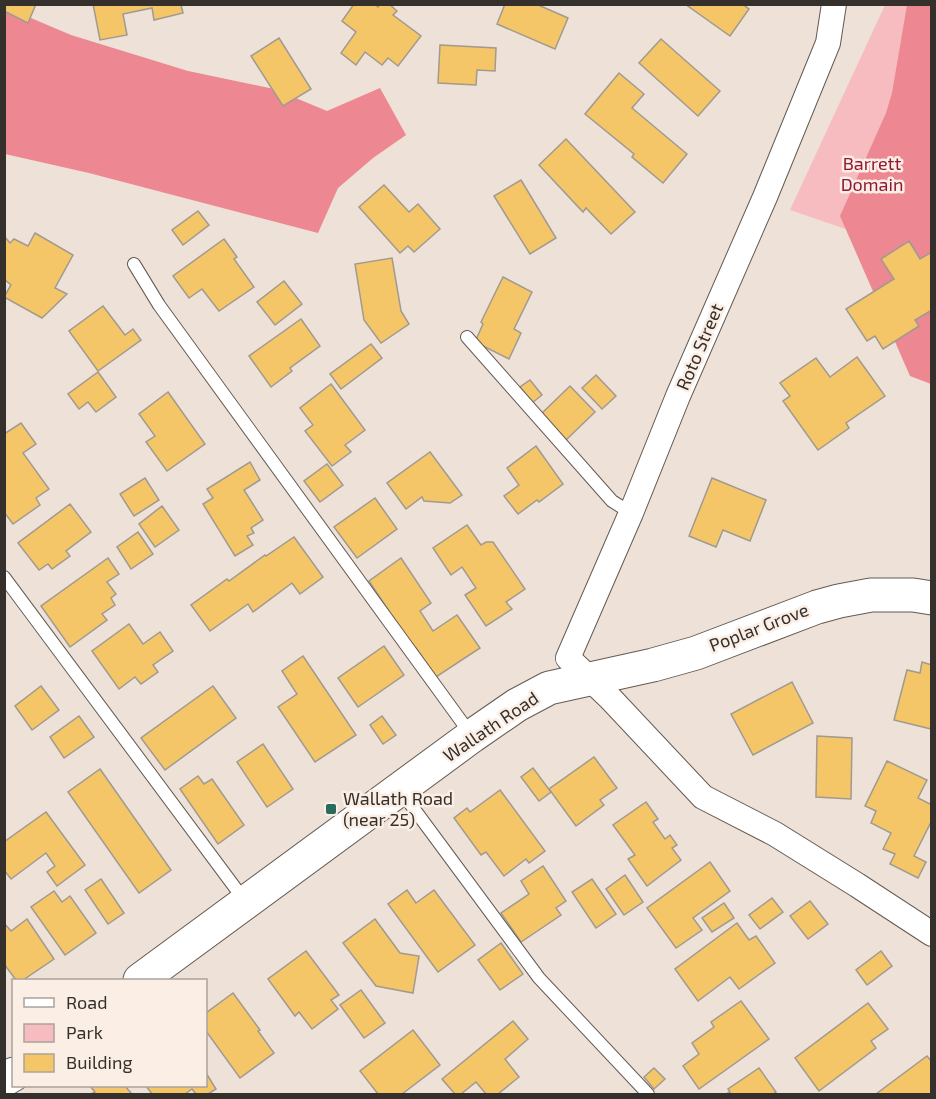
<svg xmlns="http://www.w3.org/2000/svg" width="936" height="1099" font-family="'Exo 2',sans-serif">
  <rect width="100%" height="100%" fill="#ede1d8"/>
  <!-- green -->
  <path fill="#f7bcc0" d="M885 5H931L910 251 790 210Z"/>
  <!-- forest -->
  <g fill="#ed8791">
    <path d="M907 5H931V384L910 376 840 216 886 113 892 93Z"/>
    <path d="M5 7 71 35 188 71 274 89 327 111 380 88 406 135 373 158 338 188 318 233 89 173 5 154Z"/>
  </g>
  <!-- building -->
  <g fill="#f5c668" stroke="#a19a8f" stroke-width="1.5">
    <path d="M4 4H36L28 23 4 11Z"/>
    <path d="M93 4H184L181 5 183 13 154 20 152 8 123 14 127 35 100 40Z"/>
    <path d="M354 4H375L378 7 380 4H389L397 11 393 15 421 36 398 66 388 58 382 65 365 52 356 65 341 53 356 32 342 21Z"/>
    <path d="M505 4H536L568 18 555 49 497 24Z"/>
    <path d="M685 4H742L749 9 730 36Z"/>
    <path d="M279 38 311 89 283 106 251 56Z"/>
    <path d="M661 39 720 91 698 116 639 63Z"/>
    <path d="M440 45 496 48 495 71 477 70 476 85 438 83Z"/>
    <path d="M619 73 644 94 632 108 687 154 663 183 632 157 634 154 585 114Z"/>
    <path d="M566 139 635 212 611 234 586 208 583 212 539 165Z"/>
    <path d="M521 180 556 238 530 254 494 196Z"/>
    <path d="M384 185 409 212 418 204 440 229 414 252 408 246 400 253 359 207Z"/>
    <path d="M198 211 209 225 183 245 172 230Z"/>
    <path d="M35 233 73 255 55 288 67 294 42 318 4 297 11 285 4 279V236L10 243 14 239 28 246Z"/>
    <path d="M224 239 237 257 234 259 254 287 219 311 202 289 189 298 173 276Z"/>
    <path d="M909 241 920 259 932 252V310L915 320 919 326 883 349 875 336 867 341 846 309 894 279 881 259Z"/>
    <path d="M392 258 401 311 409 324 381 343 364 320 355 264Z"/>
    <path d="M503 277 532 292 514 329 521 333 509 359 475 342 483 324 481 322Z"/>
    <path d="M284 281 302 304 275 325 257 302Z"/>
    <path d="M103 306 125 335 133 329 141 340 98 371 69 331Z"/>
    <path d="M301 319 320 346 290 368 292 371 271 387 249 356Z"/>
    <path d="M371 344 382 358 341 389 330 374Z"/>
    <path d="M857 357 885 396 846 423 849 428 818 450 783 401 790 396 780 383 816 358 830 377Z"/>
    <path d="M98 372 116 397 96 412 88 402 79 409 68 394Z"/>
    <path d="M596 375 616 396 602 409 582 388Z"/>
    <path d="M530 380 542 395 532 403 520 387Z"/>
    <path d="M331 384 365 430 345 445 351 452 332 466 305 431 313 425 300 408Z"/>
    <path d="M570 386 595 412 566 440 541 414Z"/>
    <path d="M168 392 205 444 167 471 146 442 155 436 139 414Z"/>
    <path d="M21 423 36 444 23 453 49 489 36 498 40 505 13 524 4 512V434Z"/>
    <path d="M536 446 563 484 539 502 537 500 518 514 504 496 519 485 507 468Z"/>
    <path d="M430 452 462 495 450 503 424 501 422 497 406 509 387 483Z"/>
    <path d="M250 462 260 480 244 490 263 520 251 528 254 533 247 536 253 545 235 556 203 504 213 498 207 489Z"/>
    <path d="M327 464 343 485 320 502 304 481Z"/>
    <path d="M145 478 159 500 134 516 120 494Z"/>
    <path d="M712 478 766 500 750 541 723 530 716 547 689 536Z"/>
    <path d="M375 498 397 529 357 558 334 527Z"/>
    <path d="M70 504 91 532 66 551 70 556 52 569 48 564 39 570 18 543Z"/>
    <path d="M162 506 179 530 155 547 139 524Z"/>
    <path d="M467 525 481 545 486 542H493L525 589 506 602 512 609 486 626 465 595 476 588 462 567 451 575 433 548Z"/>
    <path d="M138 532 153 554 131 569 117 547Z"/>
    <path d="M294 537 323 577 300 594 292 583 253 612 248 604 210 631 191 605 227 579 229 581 265 555 266 556Z"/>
    <path d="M108 558 119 574 107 582 116 594 111 598 115 605 102 614 107 620 70 647 41 606Z"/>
    <path d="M401 558 431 603 420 611 433 631 457 615 480 648 436 677 416 648 413 651 394 623 396 622 369 581Z"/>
    <path d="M129 624 143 644 160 632 173 651 153 665 158 672 141 684 135 677 119 689 92 651Z"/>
    <path d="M384 646 404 675 358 707 338 678Z"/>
    <path d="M303 656 356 735 315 762 278 707 297 694 282 671Z"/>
    <path d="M922 662 932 665 931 729 894 720 907 670 920 673Z"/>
    <path d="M792 682 813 723 753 755 731 714Z"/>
    <path d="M41 686 59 710 32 730 15 706Z"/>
    <path d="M213 686 236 718 165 770 141 738Z"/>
    <path d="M79 716 94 737 64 758 50 737Z"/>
    <path d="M382 716 396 735 383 744 370 725Z"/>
    <path d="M817 736 852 738 851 799 816 797Z"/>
    <path d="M263 744 293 789 267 807 237 762Z"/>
    <path d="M594 757 617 788 600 800 604 805 576 826 549 789Z"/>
    <path d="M887 761 927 780 918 798 932 805V820L914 856 926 862 918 878 890 864 895 854 883 849 891 833 871 823 876 811 865 806Z"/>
    <path d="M533 768 551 792 539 801 521 777Z"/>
    <path d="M100 769 171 870 139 893 68 792Z"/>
    <path d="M198 776 204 784 212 779 244 825 218 844 180 789Z"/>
    <path d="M500 790 545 851 529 863 526 859 504 876 486 852 481 855 454 818 467 808 470 812Z"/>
    <path d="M646 802 658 819 653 822 665 839 670 835 677 845 672 848 681 860 647 886 628 859 635 855 613 825Z"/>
    <path d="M46 812 85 865 57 886 47 872 55 866 46 853 11 879 4 870V842Z"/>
    <path d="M710 862 730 891 693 918 702 930 676 948 647 908Z"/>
    <path d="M543 866 566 901 556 908 561 915 521 942 501 913 529 894 521 881Z"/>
    <path d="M625 875 643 902 624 915 606 889Z"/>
    <path d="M101 879 124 913 108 924 85 890Z"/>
    <path d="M592 879 616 914 596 928 572 892Z"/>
    <path d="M407 890 416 903 434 890 475 945 438 972 388 904Z"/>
    <path d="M54 891 62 902 70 896 96 933 65 955 31 907Z"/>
    <path d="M772 898 783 912 760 929 749 915Z"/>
    <path d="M810 901 828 924 808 939 790 916Z"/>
    <path d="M724 903 734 918 712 932 702 918Z"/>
    <path d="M27 919 54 959 23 980H16L4 964V923L11 931Z"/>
    <path d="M375 919 400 953 419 956 413 993 376 986 343 943Z"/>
    <path d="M737 923 749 940 756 936 775 963 739 989 730 977 698 1001 675 969Z"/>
    <path d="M501 943 523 974 500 990 478 960Z"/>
    <path d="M306 951 339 995 331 1000 338 1009 312 1029 299 1012 295 1016 268 979Z"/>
    <path d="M881 951 892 966 867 985 856 970Z"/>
    <path d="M361 990 385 1023 364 1038 340 1005Z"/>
    <path d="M233 993 260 1030 258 1031 274 1053 240 1078 206 1031V1013Z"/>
    <path d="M741 1001 769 1039 699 1089 683 1066 699 1054 692 1043 714 1027 711 1022Z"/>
    <path d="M868 1003 888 1029 871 1041 876 1048 819 1091 795 1058Z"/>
    <path d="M513 1021 528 1039 505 1059 519 1077 498 1094H486L476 1082 461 1094H455L442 1079Z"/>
    <path d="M413 1030 440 1065 402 1094H378L360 1071Z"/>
    <path d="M927 1056 932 1062V1094H876Z"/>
    <path d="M654 1068 665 1079 654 1089 644 1077Z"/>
    <path d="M759 1068 776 1092 773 1094H726L730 1092 728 1089Z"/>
    <path d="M206 1073 216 1089 208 1094H196L192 1089 185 1094H152L146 1086H206Z"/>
    <path d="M90 1086H125L132 1094H91L95 1092Z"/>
  </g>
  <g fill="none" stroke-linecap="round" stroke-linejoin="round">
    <defs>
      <g id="lane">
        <path d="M134 264 159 305 472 736"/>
        <path d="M467 337 612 501 631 513"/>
        <path d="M4 577 245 901"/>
        <path d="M400 790 539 978 648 1094"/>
      </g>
      <path id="street" d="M834 4 828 43 765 197 678 396 631 513 568 658 610 698 703 797 775 834 857 885 932 934"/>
      <g id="secondary">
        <path d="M140 980 472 736 517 705 549 688 653 665 696 653 817 607 839 601 871 595H913L932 598"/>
        <path d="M4 1080 14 1074"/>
      </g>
    </defs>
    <!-- lane casing -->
    <use href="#lane" stroke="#645a52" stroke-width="14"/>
    <!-- street casing -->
    <use href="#street" stroke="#645a52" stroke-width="26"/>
    <!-- secondary casing -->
    <use href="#secondary" stroke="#645a52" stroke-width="35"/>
    <!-- lane -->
    <use href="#lane" stroke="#fff" stroke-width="12"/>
    <!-- street -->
    <use href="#street" stroke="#fff" stroke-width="24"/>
    <!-- secondary -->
    <use href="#secondary" stroke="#fff" stroke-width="33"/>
  </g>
  <!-- markers -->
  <rect fill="#2a6c5b" stroke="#fbeee5" stroke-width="2" x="325" y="803" width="12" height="12" rx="3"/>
  <g text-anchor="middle" stroke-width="5" stroke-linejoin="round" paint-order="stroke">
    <!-- park labels -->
    <g font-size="18" fill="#911835" stroke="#fbeee5">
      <text x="872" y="170">Barrett<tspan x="872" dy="21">Domain</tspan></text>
    </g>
    <!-- street labels -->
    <g font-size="18" fill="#35302c" stroke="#fbeee5">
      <text transform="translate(700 347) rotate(-67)" y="6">Roto Street</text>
      <text transform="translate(759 628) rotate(-21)" y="6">Poplar Grove</text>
      <text transform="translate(491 727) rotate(-34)" y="6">Wallath Road</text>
    </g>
    <!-- poi labels -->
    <g font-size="18" fill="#35302c" stroke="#fbeee5" text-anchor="start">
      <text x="343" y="805">Wallath Road<tspan x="343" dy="21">(near 25)</tspan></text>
    </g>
  </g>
  <!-- border -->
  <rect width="936" height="1099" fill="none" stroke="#35302c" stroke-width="12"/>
  <!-- legend -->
  <rect x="12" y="979" width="195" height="108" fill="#fbeee5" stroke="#aca29b" stroke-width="1.5"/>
  <rect x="24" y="998" width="30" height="9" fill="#ffffff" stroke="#aca29b" stroke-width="1.5"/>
  <text x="66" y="1009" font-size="18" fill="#35302c">Road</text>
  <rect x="24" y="1024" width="30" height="18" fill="#f7bcc0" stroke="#aca29b" stroke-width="1.5"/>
  <text x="66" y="1039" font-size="18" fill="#35302c">Park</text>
  <rect x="24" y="1054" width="30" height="18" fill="#f5c668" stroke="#aca29b" stroke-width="1.5"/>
  <text x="66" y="1069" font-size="18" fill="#35302c">Building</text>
</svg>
